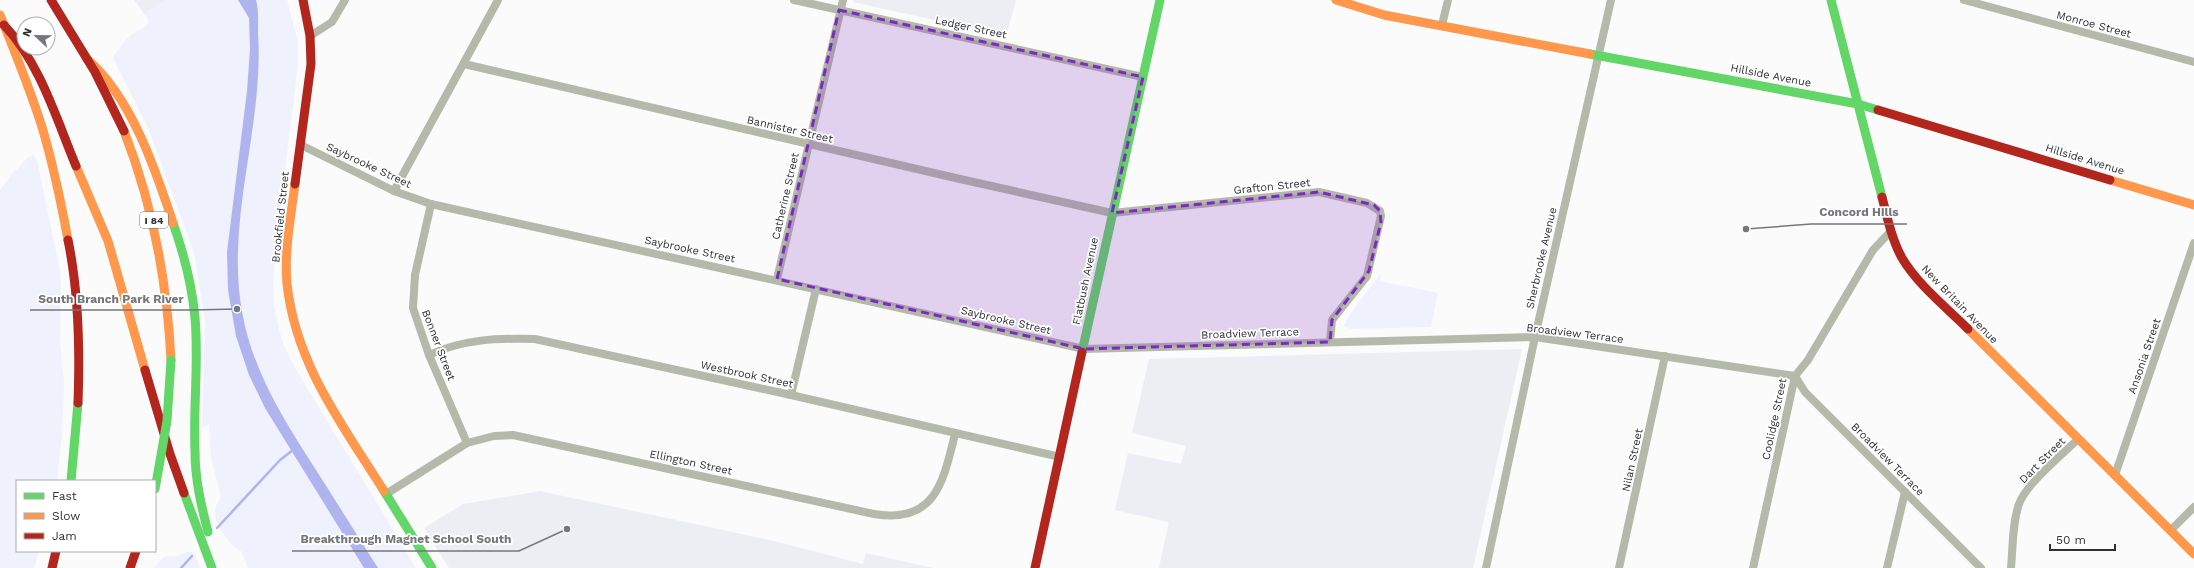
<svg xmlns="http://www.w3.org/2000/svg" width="2194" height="568" font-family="'Work Sans',sans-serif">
  <rect width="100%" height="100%" fill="#fbfbfc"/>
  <!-- built -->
  <g fill="#eceef4">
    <path d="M134 0H166L151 9 145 15Z"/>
    <path d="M854 0H1016L1006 36 853 2Z"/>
    <path d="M1522 349 1473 568H1159L1169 522 1115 510 1128 453 1181 464 1186 446 1132 433 1149 359Z"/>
    <path d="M540 491 770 540 863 564 866 553 933 568H449L424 528 463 504Z"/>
  </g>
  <!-- green -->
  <g fill="#eff1fd">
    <path d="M166 0H287L298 42V64L275 251 273 289 274 306 279 330 284 346 294 366 416 568H248L241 551C231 548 214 524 215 512 215 506 218 503 221 498L211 457 209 424 202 428 205 320 194 252 148 128 113 58C115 53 126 39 131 35 139 29 143 31 149 21L145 15 151 9Z"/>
    <path d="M34 155 37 160 60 271 61 283 60 342 64 382 62 434 57 481H17V551H39L34 568H0V190L15 170H17L28 157Z"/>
    <path d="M1381 273 1380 281 1438 293 1431 327 1351 329 1344 326 1350 314Z"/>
    <path d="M188 552H194L200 568H154L164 557 176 556Z"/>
  </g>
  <!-- water -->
  <path fill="#b0b4ee" d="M238 0H256C259 10 258 22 258 33 263 106 240 178 238 251 235 341 269 397 316 470 337 503 357 535 378 568H364L265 408 249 375 236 336 228 290 227 252 247 91 250 49 249 18Z"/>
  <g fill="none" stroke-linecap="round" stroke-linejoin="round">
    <!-- stream -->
    <g stroke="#b0b4ee" stroke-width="2.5">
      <path d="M217 528 280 460 293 450"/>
      <path d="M181 568 192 556"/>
    </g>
    <!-- street -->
    <g stroke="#b5b9aa" stroke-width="8">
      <path d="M794 0 1143 77"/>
      <path d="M1964 0 2194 62"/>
      <path d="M1442 25 1448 0"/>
      <path d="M310 36 332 22 345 0"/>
      <path d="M464 64 960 179 1112 213 1319 192 1367 203 1380 211 1381 216 1367 276 1332 320 1330 342"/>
      <path d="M301 145 394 191 431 204 1084 349 1535 337 1795 376 1805 392 1981 568"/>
      <path d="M394 191 498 0"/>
      <path d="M431 204 415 275 413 308 429 355 467 443"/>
      <path d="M777 279 843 0"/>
      <path d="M429 355C463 339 498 338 535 339L791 395 1060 457"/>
      <path d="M791 395 816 289"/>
      <path d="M2115 475 2194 243"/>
      <path d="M386 494 467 443 494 436 513 435 874 514C935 524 943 483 955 434"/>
      <path d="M2171 530 2194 507"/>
      <path d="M1486 568 1535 337 1611 0"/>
      <path d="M1619 568 1665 356"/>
      <path d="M1753 568 1795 376 1808 360 1873 250 1891 231"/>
      <path d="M1887 568 1905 492"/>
      <path d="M2011 568C2013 547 2012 524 2019 504 2026 484 2062 455 2078 439"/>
    </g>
    <!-- fast -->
    <g stroke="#63d668" stroke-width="9">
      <path d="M1831 0 1882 197"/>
      <path d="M1590 54 1858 104 1878 110"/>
      <path d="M173 223C184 254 192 285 195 318 199 362 193 407 195 451 195 479 201 505 208 532"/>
      <path d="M1082 352 1160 0"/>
      <path d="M71 481 78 403"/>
      <path d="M384 491 432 568"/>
      <path d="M184 493 212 568"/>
    </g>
    <!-- slow -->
    <g stroke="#ff974d" stroke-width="9">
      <path d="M1336 0 1384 15 1590 54"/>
      <path d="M0 15C15 52 30 89 42 127 53 164 61 202 68 240"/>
      <path d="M87 59C131 97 155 168 173 223"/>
      <path d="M124 131C153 205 167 280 171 360"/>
      <path d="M76 166 108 241 145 370"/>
      <path d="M2110 180 2194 205"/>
      <path d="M295 184C291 216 284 251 287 284 296 365 342 424 384 491"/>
      <path d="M1968 329 2194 554"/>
    </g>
    <!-- jam -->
    <g stroke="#b3261e" stroke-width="9">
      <path d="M51 0 95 72 124 131"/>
      <path d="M4 25C40 63 56 118 76 166"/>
      <path d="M1878 110 2110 180"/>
      <path d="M295 184 311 64 310 36 303 0"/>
      <path d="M1882 197C1887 217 1892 240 1902 258 1918 285 1946 307 1968 329"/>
      <path d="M68 240C79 293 80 349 78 403"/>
      <path d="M145 370 170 454 184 493"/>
      <path d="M52 568 56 551"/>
      <path d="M130 568 136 551"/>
      <path d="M1035 568 1082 352"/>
    </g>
    <!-- fast-bridge -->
    <path stroke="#63d668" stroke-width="9" d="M155 489 167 421 171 360"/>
  </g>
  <!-- marked area -->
  <path fill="#7b2cbf" fill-opacity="0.2" stroke="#7b2cbf" stroke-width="3" stroke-dasharray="8 5" stroke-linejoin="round" d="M839 10 1143 77 1112 213 1319 192 1374 205 1380 211 1381 222 1369 271 1332 320 1330 342 1084 349 777 279Z"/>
  <g text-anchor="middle" stroke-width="3.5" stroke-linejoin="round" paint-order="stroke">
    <!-- shield labels -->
    <rect fill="#fff" stroke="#6d6e71" stroke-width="1" x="140" y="212" width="28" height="16" rx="3"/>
    <g font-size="10" font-weight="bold" fill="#2f3034">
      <text x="154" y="224">I 84</text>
    </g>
    <!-- street labels -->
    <g font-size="11" fill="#2f3034" stroke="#fff">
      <text transform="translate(2094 24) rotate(15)" y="4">Monroe Street</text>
      <text transform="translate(971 27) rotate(12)" y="4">Ledger Street</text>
      <text transform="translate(1771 75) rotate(11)" y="4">Hillside Avenue</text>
      <text transform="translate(790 129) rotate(13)" y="4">Bannister Street</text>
      <text transform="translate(2085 159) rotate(17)" y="4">Hillside Avenue</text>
      <text transform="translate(369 165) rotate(25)" y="4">Saybrooke Street</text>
      <text transform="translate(1272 186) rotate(-6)" y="4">Grafton Street</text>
      <text transform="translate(785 196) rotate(-77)" y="4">Catherine Street</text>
      <text transform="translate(280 217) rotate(-84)" y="4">Brookfield Street</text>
      <text transform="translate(690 249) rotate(12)" y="4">Saybrooke Street</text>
      <text transform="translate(1541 258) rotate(-77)" y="4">Sherbrooke Avenue</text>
      <text transform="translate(1085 281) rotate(-78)" y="4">Flatbush Avenue</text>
      <text transform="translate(1960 304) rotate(46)" y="4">New Britain Avenue</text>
      <text transform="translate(1006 320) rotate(13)" y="4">Saybrooke Street</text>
      <text transform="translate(1250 333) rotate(-2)" y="4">Broadview Terrace</text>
      <text transform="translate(1575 333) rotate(7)" y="4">Broadview Terrace</text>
      <text transform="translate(439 345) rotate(69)" y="4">Bonner Street</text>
      <text transform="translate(2144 356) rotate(-71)" y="4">Ansonia Street</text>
      <text transform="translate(747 374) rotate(12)" y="4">Westbrook Street</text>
      <text transform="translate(1774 419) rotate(-78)" y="4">Coolidge Street</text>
      <text transform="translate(1888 459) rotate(45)" y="4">Broadview Terrace</text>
      <text transform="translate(1632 460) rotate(-78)" y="4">Nilan Street</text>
      <text transform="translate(2042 460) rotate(-45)" y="4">Dart Street</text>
      <text transform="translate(691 462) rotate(12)" y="4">Ellington Street</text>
    </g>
  </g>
  <!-- callouts -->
  <path fill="none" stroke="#76777a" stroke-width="1.5" d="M1746 229L1811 224H1907M237 309L192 310H30M567 529L519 551H292"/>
  <g fill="#76777a" stroke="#fff" stroke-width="1.5">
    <circle cx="1746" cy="229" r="4"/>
    <circle cx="237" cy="309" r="4"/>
    <circle cx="567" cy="529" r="4"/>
  </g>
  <g font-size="12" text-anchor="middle" font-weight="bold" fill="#76777a" stroke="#fff" stroke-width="3.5" stroke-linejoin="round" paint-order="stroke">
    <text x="1859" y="216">Concord Hills</text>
    <text x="111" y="303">South Branch Park River</text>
    <text x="406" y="543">Breakthrough Magnet School South</text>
  </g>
  <!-- legend -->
  <rect x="16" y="480" width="140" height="72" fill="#ffffff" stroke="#acacae"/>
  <rect x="24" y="493" width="20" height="6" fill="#63d668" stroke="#acacae"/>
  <text x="52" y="500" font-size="12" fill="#2f3034">Fast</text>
  <rect x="24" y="513" width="20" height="6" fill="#ff974d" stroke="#acacae"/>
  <text x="52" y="520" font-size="12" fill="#2f3034">Slow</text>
  <rect x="24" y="533" width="20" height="6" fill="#b3261e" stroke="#acacae"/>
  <text x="52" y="540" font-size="12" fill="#2f3034">Jam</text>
  <!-- north arrow -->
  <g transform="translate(36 36) rotate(292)"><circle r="19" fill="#ffffff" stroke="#acacae"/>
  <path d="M0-3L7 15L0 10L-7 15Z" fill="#76777a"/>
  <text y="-6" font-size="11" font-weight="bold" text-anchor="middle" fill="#2f3034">N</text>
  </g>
  <!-- scale -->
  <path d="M2050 544v6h65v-6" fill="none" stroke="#2f3034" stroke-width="2"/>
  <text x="2056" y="544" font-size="12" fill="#2f3034" stroke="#ffffff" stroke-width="3" paint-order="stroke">50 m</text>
</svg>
